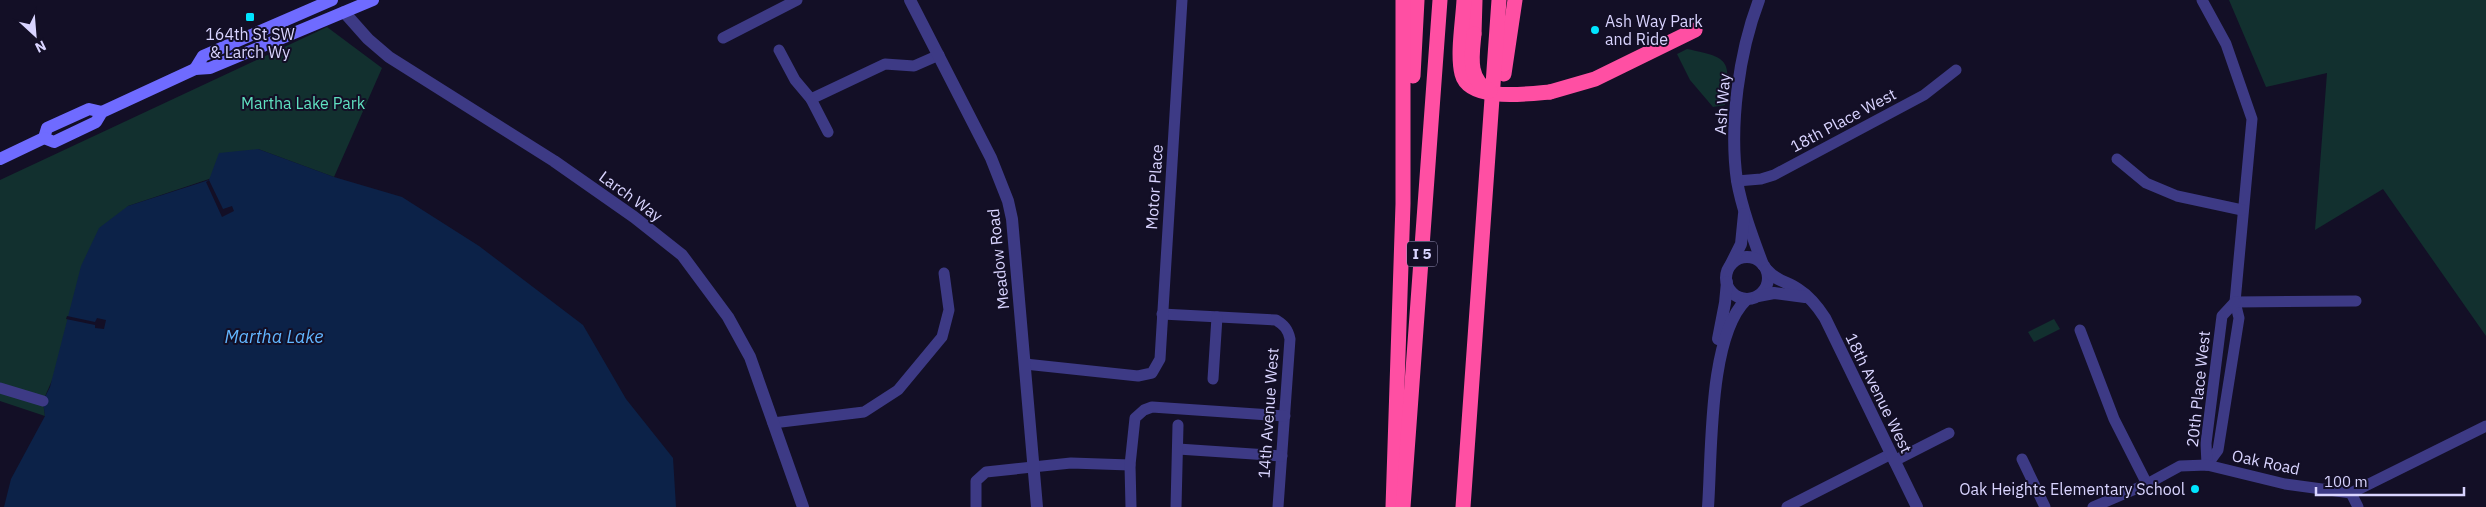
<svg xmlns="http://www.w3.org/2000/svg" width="2486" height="507" font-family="'IBM Plex Sans',sans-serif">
  <rect width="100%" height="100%" fill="#130f26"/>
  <!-- green -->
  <g fill="#12302f">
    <path d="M2229 0H2486V336L2383 189 2315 230 2327 73 2266 87Z"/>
    <path d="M327 27 382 68 334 177 258 149 209 179 128 206 43 401 45 416 0 401V180Z"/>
    <path d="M1687 49C1732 58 1730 61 1725 105L1713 107 1690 80 1677 54Z"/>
    <path d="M2054 319 2060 329 2034 342 2028 332Z"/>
  </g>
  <!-- water -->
  <path fill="#0c2248" d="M258 149 334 177 402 197 479 246 583 325 626 399 673 458 676 507H4L11 479 45 416 43 401 50 387 81 266 99 228 128 206 209 180 219 153Z"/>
  <!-- pier -->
  <g fill="#130f26">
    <path d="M209 180 223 209 232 206 234 211 222 217 206 182Z"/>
    <path d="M67 316 95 322 97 318 106 320 104 329 95 328V325L66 319Z"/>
  </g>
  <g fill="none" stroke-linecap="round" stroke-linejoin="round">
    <!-- minor -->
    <g stroke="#3d3a85" stroke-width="11">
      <path d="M2202 0 2226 44 2252 119 2235 302 2239 318 2218 450 2207 465"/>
      <path d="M723 38 797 0"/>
      <path d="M779 50 795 80 811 99"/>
      <path d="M828 132 811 99 885 64 914 66 939 55"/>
      <path d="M2117 159 2146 183 2177 196 2242 210"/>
      <path d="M1737 181 1761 179 1774 175 1924 95 1956 70"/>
      <path d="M2235 302 2356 301"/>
      <path d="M1162 314 1276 320C1284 325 1288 329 1290 339L1278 507"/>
      <path d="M2080 330 2114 419 2147 484"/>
      <path d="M1025 364 1138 376 1152 373 1160 359 1182 0"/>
      <path d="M1213 379 1217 317"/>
      <path d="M0 388 43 401"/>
      <path d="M773 423 864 412 898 390 942 337 949 310 944 273"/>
      <path d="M1178 449 1282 456"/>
      <path d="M2022 459 2045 507"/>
      <path d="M1894 461 1949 433"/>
      <path d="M2207 465 2206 443 2222 316 2235 302"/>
      <path d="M2351 493 2358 507"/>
      <path d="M976 507V481L986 472 1071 463 1130 465"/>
      <path d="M1131 507 1130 465 1135 418 1144 410 1152 407 1285 416"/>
      <path d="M1176 507 1178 425"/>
      <path d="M1787 507 1891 454"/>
      <path d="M2093 507 2147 484 2180 466 2207 465 2285 484 2351 493 2486 426"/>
    </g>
    <!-- tertiary -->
    <g stroke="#3d3a85" stroke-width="12">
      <path d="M910 0 991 158 1008 201 1012 219 1037 507"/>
      <path d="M1759 0C1739 52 1729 125 1737 181 1742 209 1753 238 1763 265"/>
      <path d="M344 12 368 39 389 57 554 161 634 217 682 255 728 317 750 357 803 507"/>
      <circle cx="1747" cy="278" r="21"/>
      <path d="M1731 264 1741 244 1744 214"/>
      <path d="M1767 270C1775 280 1787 282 1798 289 1809 296 1818 307 1825 318L1917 507"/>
      <path d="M1758 296 1774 293 1805 297"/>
      <path d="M1718 339 1725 303 1727 282"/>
      <path d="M1708 507C1712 454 1708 337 1746 300"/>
    </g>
    <!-- secondary -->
    <g stroke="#6f6bff" stroke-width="12">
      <path d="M195 69 203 56 332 0"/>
      <path d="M44 138 47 128 89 109 102 112"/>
      <path d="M0 159 44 138 54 142 96 122 102 112 195 69 210 68 373 0"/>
    </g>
    <!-- motorway -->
    <g stroke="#ff4fa3" stroke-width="15">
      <path d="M1474 34 1475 0"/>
      <path d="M1504 74 1515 0"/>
      <path d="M1413 76 1417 0"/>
      <path d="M1550 92 1595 79 1695 30"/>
      <path d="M1393 507 1403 204V0"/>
      <path d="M1403 507 1440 0"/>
      <path d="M1463 507 1499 0"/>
    </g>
    <!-- motorway-bridge -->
    <g stroke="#ff4fa3" stroke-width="15">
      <path d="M1464 0C1463 21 1457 54 1462 74 1469 102 1527 94 1550 92"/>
      <path d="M1474 34C1472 55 1467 80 1490 91"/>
    </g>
  </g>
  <!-- markers -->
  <g fill="#00e5ff" stroke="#130f26" stroke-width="2">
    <rect x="245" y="12" width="10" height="10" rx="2.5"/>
    <circle cx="1595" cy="30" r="5"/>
    <circle cx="2195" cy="489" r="5"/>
  </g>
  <g text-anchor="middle" stroke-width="4" stroke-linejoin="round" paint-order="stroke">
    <!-- shield labels -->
    <rect fill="#130f26" stroke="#9e99be" stroke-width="1" x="1407" y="241.5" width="30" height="25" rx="4"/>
    <g font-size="15" font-weight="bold" fill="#d9d4ff">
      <text x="1422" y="259">I 5</text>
    </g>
    <!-- poi labels -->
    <g font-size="16" fill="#d9d4ff" stroke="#130f26" text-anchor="start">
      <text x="1605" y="27">Ash Way Park<tspan x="1605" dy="18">and Ride</tspan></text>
      <text x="250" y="40" text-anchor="middle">164th St SW<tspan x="250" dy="18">&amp; Larch Wy</tspan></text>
      <text x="2185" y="495" text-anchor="end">Oak Heights Elementary School</text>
    </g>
    <!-- park labels -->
    <g font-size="16" fill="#5fe0c0" stroke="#130f26">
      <text x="303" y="109">Martha Lake Park</text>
    </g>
    <!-- street labels -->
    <g font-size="16" fill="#d9d4ff" stroke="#130f26">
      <text transform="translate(1722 104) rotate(-86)" y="6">Ash Way</text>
      <text transform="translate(1843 120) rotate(-28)" y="6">18th Place West</text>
      <text transform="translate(1154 187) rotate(-86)" y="6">Motor Place</text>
      <text transform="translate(631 196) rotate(36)" y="6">Larch Way</text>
      <text transform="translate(998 259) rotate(-96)" y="6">Meadow Road</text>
      <text transform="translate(2198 389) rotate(-84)" y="6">20th Place West</text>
      <text transform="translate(1879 393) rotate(64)" y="6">18th Avenue West</text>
      <text transform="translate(1268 413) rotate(-86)" y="6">14th Avenue West</text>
      <text transform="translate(2266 462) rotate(12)" y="6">Oak Road</text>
    </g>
    <!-- water labels -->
    <g font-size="18" font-style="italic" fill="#62b6ff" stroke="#130f26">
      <text x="274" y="343">Martha Lake</text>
    </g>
  </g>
  <!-- north arrow -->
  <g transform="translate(35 35) rotate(154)" stroke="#130f26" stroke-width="4" paint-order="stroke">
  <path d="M0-4L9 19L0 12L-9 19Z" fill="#d9d4ff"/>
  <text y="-8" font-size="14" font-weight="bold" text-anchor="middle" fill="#d9d4ff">N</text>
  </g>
  <!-- scale -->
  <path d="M2316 487v8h148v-8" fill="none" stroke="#d9d4ff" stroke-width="2.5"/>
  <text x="2324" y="487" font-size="15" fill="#d9d4ff" stroke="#130f26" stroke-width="4" paint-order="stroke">100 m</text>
</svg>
